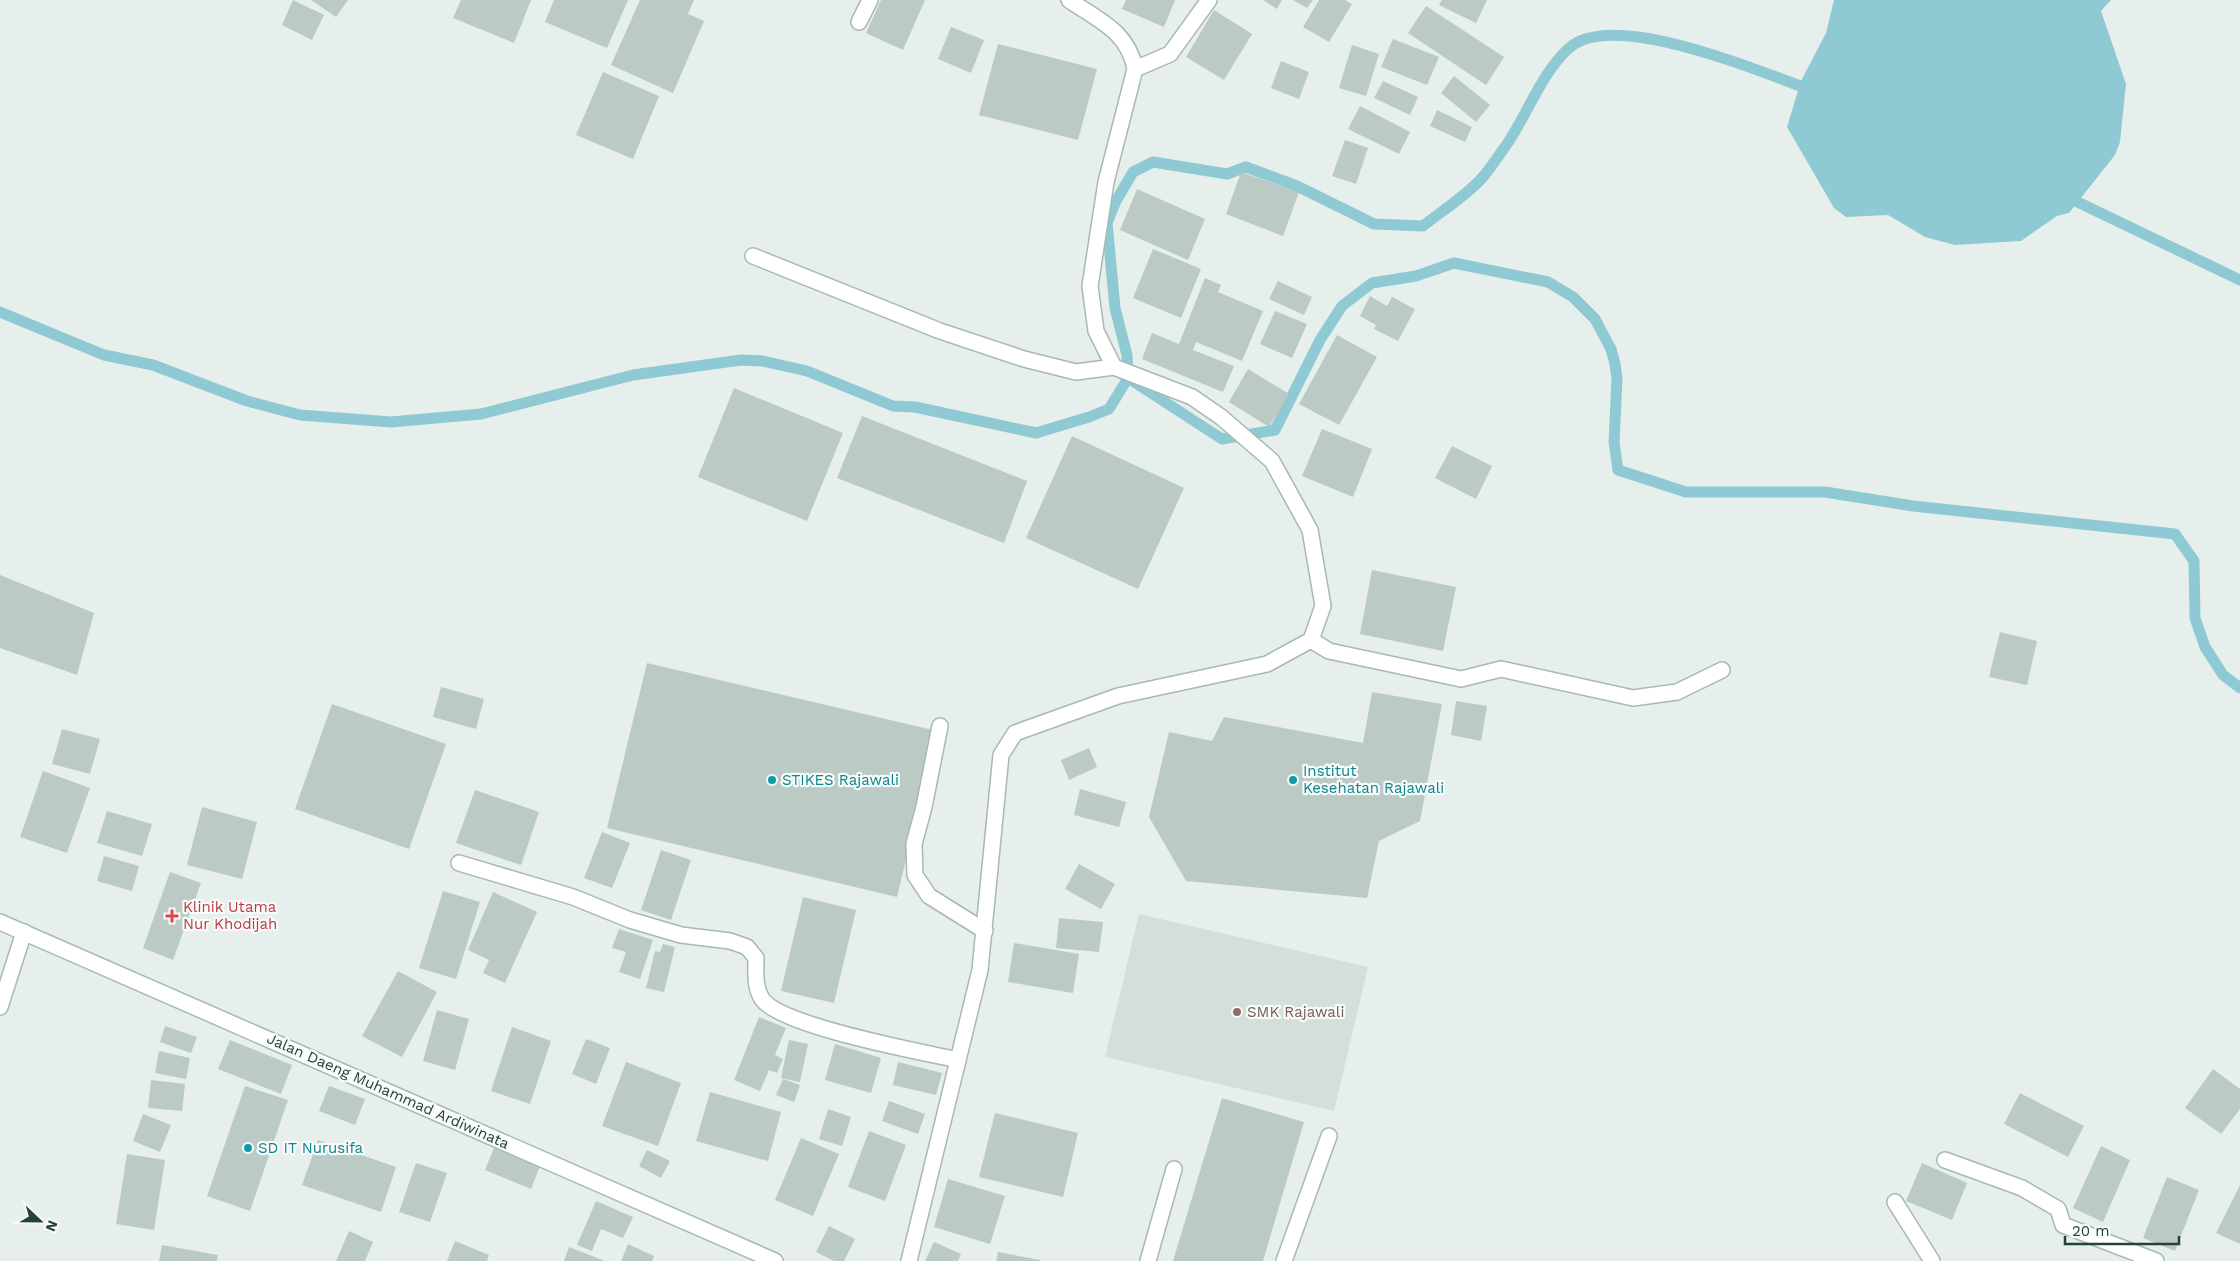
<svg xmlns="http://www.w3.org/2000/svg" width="2240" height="1261" font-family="'Work Sans',sans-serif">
  <rect width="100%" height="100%" fill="#e6efeb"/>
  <!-- built -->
  <path fill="#d4dfda" d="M1139 914 1368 967 1334 1111 1105 1057Z"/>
  <!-- water -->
  <path fill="#8ec9d4" d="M1834 0H2111L2101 11 2126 84 2120 142 2115 155 2069 213 2057 216 2021 241 1955 245 1925 237 1888 215 1846 217 1834 208 1787 127 1801 81 1826 33Z"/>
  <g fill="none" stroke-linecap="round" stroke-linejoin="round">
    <!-- stream -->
    <g stroke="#8ec9d4" stroke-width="11">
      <path d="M2063 195 2240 280"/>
      <path d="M0 312 104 355 153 365 247 401 300 415 391 422 481 414 633 375 741 360 763 361 807 371 893 406 915 407 1036 433 1089 417 1109 409 1128 378 1127 355 1115 308 1107 223 1116 201 1133 172 1153 162 1227 174 1246 167 1297 186 1374 224 1423 226C1442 211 1467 195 1482 178 1491 168 1499 155 1507 144 1528 113 1541 74 1568 49 1612 7 1762 73 1814 91"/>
      <path d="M1128 378 1222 439 1275 430 1320 340 1342 306 1372 283 1416 276 1454 263 1548 282 1573 297 1595 319 1611 349 1615 364 1617 379 1614 442 1618 470 1686 492H1825L1913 506 2175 534 2194 561 2195 618 2205 647 2223 675 2240 688"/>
    </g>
  </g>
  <!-- building -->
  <g fill="#bbcac4">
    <path d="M293 0 324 15 312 40 282 25Z"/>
    <path d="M311 0H348L336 17Z"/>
    <path d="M461 0H531L514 43 453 18Z"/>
    <path d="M554 0H628L607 48 545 22Z"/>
    <path d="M640 0H694L688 14 704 21 673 93 611 65Z"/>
    <path d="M881 0H925L903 50 866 33Z"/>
    <path d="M1126 0H1175L1164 27 1122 9Z"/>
    <path d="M1263 0H1282L1277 9Z"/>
    <path d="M1293 0H1313L1307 8Z"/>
    <path d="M1319 0H1345L1352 4 1329 42 1303 27Z"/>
    <path d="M1442 0H1487L1476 23 1439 5Z"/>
    <path d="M1426 6 1504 57 1486 85 1408 33Z"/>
    <path d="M1214 10 1252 34 1224 80 1186 57Z"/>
    <path d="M951 27 984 40 971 73 938 59Z"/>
    <path d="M1393 39 1439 57 1427 85 1381 67Z"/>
    <path d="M998 44 1097 69 1078 140 979 115Z"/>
    <path d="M1352 45 1379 54 1366 96 1339 88Z"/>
    <path d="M1281 61 1309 72 1299 99 1271 88Z"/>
    <path d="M603 72 659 96 633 159 576 135Z"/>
    <path d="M1454 76 1490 105 1476 122 1441 93Z"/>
    <path d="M1383 81 1418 97 1410 115 1374 98Z"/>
    <path d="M1360 106 1410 132 1399 154 1348 129Z"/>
    <path d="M1437 110 1472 127 1465 142 1430 126Z"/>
    <path d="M1345 140 1368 148 1356 184 1332 176Z"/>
    <path d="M1241 172 1299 192 1283 236 1226 214Z"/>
    <path d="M1137 189 1205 219 1188 260 1120 230Z"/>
    <path d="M1153 249 1201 269 1181 318 1133 298Z"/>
    <path d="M1205 278 1221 285 1218 292 1263 311 1242 361 1196 342 1193 350 1234 366 1223 392 1142 359 1152 333 1179 344Z"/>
    <path d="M1278 281 1312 297 1304 315 1269 299Z"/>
    <path d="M1370 296 1387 306 1392 297 1415 309 1398 341 1374 329 1376 325 1360 316Z"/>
    <path d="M1275 311 1307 324 1292 358 1260 344Z"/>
    <path d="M1337 335 1377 357 1339 425 1299 404Z"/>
    <path d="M1248 369 1289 394 1269 427 1229 402Z"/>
    <path d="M734 388 843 433 807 521 698 477Z"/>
    <path d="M862 416 1027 481 1004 543 837 478Z"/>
    <path d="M1322 429 1372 449 1353 497 1302 476Z"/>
    <path d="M1072 436 1184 488 1138 589 1026 538Z"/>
    <path d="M1452 446 1492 466 1476 499 1435 478Z"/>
    <path d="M1372 570 1456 587 1443 651 1360 634Z"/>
    <path d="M0 575 94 613 77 675 0 648Z"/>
    <path d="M2000 632 2037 641 2027 685 1989 677Z"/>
    <path d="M647 663 937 731 897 897 607 828Z"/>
    <path d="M441 687 484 699 476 729 433 717Z"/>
    <path d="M1372 692 1442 704 1420 821 1379 841 1367 898 1186 881 1149 817 1169 732 1212 741 1224 717 1363 743Z"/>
    <path d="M1456 701 1487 706 1481 741 1451 735Z"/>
    <path d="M332 704 446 744 409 849 295 809Z"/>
    <path d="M62 729 100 739 90 774 52 764Z"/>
    <path d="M1089 748 1097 767 1069 780 1061 760Z"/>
    <path d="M43 771 90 788 67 853 20 837Z"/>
    <path d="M1080 789 1126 802 1119 827 1074 815Z"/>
    <path d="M475 790 539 812 521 865 456 843Z"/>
    <path d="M202 807 257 822 242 879 187 865Z"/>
    <path d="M107 811 152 824 142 856 97 843Z"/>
    <path d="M602 832 630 843 612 888 584 878Z"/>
    <path d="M661 850 691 860 671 920 641 910Z"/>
    <path d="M104 856 139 866 132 891 97 881Z"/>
    <path d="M1079 864 1115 884 1101 909 1065 889Z"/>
    <path d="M170 872 201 883 173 960 143 948Z"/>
    <path d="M443 891 480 902 456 979 419 968Z"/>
    <path d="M493 892 537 912 505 983 483 973 489 960 468 950Z"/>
    <path d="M803 897 856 910 834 1003 781 991Z"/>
    <path d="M1059 918 1103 922 1099 952 1056 948Z"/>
    <path d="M619 929 653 940 640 979 619 972 626 952 612 948Z"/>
    <path d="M1014 943 1079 954 1073 993 1008 982Z"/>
    <path d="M663 944 675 947 664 992 646 988 655 951 660 952Z"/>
    <path d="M398 971 437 992 402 1057 362 1036Z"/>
    <path d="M437 1010 469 1019 455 1070 423 1061Z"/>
    <path d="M759 1017 786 1028 775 1055 783 1059 777 1073 769 1070 760 1091 734 1080Z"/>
    <path d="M165 1026 197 1037 191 1053 160 1042Z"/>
    <path d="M512 1027 551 1041 530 1104 491 1091Z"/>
    <path d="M586 1039 610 1048 596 1084 572 1074Z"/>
    <path d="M230 1040 292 1065 281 1094 218 1069Z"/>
    <path d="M789 1040 808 1044 800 1082 781 1078Z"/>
    <path d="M835 1044 881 1058 871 1093 825 1080Z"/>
    <path d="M159 1051 190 1058 186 1079 155 1073Z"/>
    <path d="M626 1062 681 1083 658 1146 602 1126Z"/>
    <path d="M898 1062 942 1073 936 1095 893 1085Z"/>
    <path d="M2213 1069 2240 1089V1109L2221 1134 2185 1108Z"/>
    <path d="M783 1079 800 1085 794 1102 776 1095Z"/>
    <path d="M151 1080 185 1084 182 1111 148 1108Z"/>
    <path d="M245 1086 288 1100 250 1211 207 1196Z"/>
    <path d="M329 1086 365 1099 355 1125 319 1111Z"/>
    <path d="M710 1092 781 1112 768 1161 696 1141Z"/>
    <path d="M2020 1093 2084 1126 2068 1157 2004 1124Z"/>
    <path d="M1222 1098 1304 1122 1263 1261H1173Z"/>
    <path d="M889 1101 925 1114 918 1134 882 1121Z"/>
    <path d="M828 1109 851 1117 842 1146 819 1139Z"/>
    <path d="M995 1113 1078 1133 1063 1197 979 1177Z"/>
    <path d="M143 1114 171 1125 160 1152 133 1141Z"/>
    <path d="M869 1131 906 1145 885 1201 848 1187Z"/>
    <path d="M801 1138 839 1154 813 1216 775 1200Z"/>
    <path d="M318 1140 396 1167 381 1212 302 1185Z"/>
    <path d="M2101 1146 2130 1160 2103 1222 2073 1208Z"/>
    <path d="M494 1148 540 1166 531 1189 485 1170Z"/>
    <path d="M647 1150 670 1161 661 1178 639 1166Z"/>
    <path d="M127 1154 165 1160 154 1230 116 1224Z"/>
    <path d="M416 1163 447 1173 430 1222 399 1212Z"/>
    <path d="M1922 1163 1967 1183 1952 1220 1906 1201Z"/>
    <path d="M2167 1177 2199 1190 2175 1251 2143 1238Z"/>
    <path d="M948 1179 1005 1196 990 1244 934 1227Z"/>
    <path d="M2240 1185V1244L2216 1233Z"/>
    <path d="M596 1201 633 1217 623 1238 601 1229 592 1251 577 1245Z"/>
    <path d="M829 1226 855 1239 844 1261H834L816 1252Z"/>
    <path d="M349 1231 373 1242 365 1261H336Z"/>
    <path d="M455 1241 489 1255 487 1261H447Z"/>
    <path d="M934 1242 961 1254 958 1261H925Z"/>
    <path d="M628 1244 654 1256 652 1261H621Z"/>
    <path d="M162 1245 218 1255 217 1261H159Z"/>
    <path d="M569 1247 605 1261H564Z"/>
    <path d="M998 1252 1040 1260V1261H996Z"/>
  </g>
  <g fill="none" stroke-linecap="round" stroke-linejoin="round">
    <defs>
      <g id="lane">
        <path d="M1311 640 1329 651 1461 679 1501 669 1633 698 1677 692 1722 670"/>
        <path d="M940 726 924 807 914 844 915 875 929 896 985 931"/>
        <path d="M1148 1261 1174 1169"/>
        <path d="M1284 1261 1329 1136"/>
      </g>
      <g id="street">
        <path d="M1069 0C1098 20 1128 31 1135 69L1106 182 1090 286 1096 331 1114 367"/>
        <path d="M859 22 870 0"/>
        <path d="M1135 69 1170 54 1209 0"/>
        <path d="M753 256 940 331 1024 359 1076 372 1114 367 1192 397 1221 417 1272 461 1310 530 1323 606 1311 640 1267 664 1118 696 1015 733 1001 755 980 970 909 1261"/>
        <path d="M459 863 573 897 630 920 681 935 730 941 747 947 756 958C756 973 754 986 762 999 780 1026 922 1052 958 1060"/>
        <path d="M0 1007 24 932"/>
        <path d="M1945 1160 2022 1188 2058 1209 2063 1225 2156 1261"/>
        <path d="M1895 1202 1932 1261"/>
      </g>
      <path id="secondary" d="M0 922 775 1261"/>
    </defs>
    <!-- lane casing -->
    <use href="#lane" stroke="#a8b8b2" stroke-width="18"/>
    <!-- street casing -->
    <use href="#street" stroke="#a8b8b2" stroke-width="18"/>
    <!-- secondary casing -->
    <use href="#secondary" stroke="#a4bbb3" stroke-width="18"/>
    <!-- lane -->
    <use href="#lane" stroke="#fff" stroke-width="15"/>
    <!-- street -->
    <use href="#street" stroke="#fff" stroke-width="15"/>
    <!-- secondary -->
    <use href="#secondary" stroke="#fff" stroke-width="15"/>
  </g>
  <!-- markers -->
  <g fill="#0f9aa8" stroke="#f7fbf9" stroke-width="2">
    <circle cx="772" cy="780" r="5"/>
    <circle cx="1293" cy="780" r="5"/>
    <circle cx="248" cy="1148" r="5"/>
  </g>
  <path fill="#e0444e" stroke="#f7fbf9" stroke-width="2" d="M169.5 908.5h5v5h5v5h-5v5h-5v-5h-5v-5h5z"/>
  <circle fill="#8d6e63" stroke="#f7fbf9" stroke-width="2" cx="1237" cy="1012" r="5"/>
  <g text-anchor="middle" stroke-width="4.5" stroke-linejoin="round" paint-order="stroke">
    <!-- culture labels -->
    <g font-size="15" fill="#0d838f" stroke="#f7fbf9" text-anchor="start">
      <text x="1303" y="776">Institut<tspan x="1303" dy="17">Kesehatan Rajawali</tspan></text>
      <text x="782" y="785">STIKES Rajawali</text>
      <text x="258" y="1153">SD IT Nurusifa</text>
    </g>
    <!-- health labels -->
    <g font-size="15" fill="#be3a42" stroke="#f7fbf9" text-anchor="start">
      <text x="183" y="912">Klinik Utama<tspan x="183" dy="17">Nur Khodijah</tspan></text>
    </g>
    <!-- education labels -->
    <g font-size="15" fill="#785e54" stroke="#f7fbf9" text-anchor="start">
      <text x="1247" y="1017">SMK Rajawali</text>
    </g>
    <!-- street labels -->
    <g font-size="15" fill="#24423a" stroke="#f7fbf9">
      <text transform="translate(388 1091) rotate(24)" y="5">Jalan Daeng Muhammad Ardiwinata</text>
    </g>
  </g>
  <!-- north arrow -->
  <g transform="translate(40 1221) rotate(112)" stroke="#f7fbf9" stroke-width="4" paint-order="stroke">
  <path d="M0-4L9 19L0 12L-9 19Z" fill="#24423a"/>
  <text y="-8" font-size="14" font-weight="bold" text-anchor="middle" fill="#24423a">N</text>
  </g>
  <!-- scale -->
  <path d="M2065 1236v8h114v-8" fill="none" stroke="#24423a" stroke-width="2.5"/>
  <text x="2072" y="1236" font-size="15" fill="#24423a" stroke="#f7fbf9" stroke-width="4" paint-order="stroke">20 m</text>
</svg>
